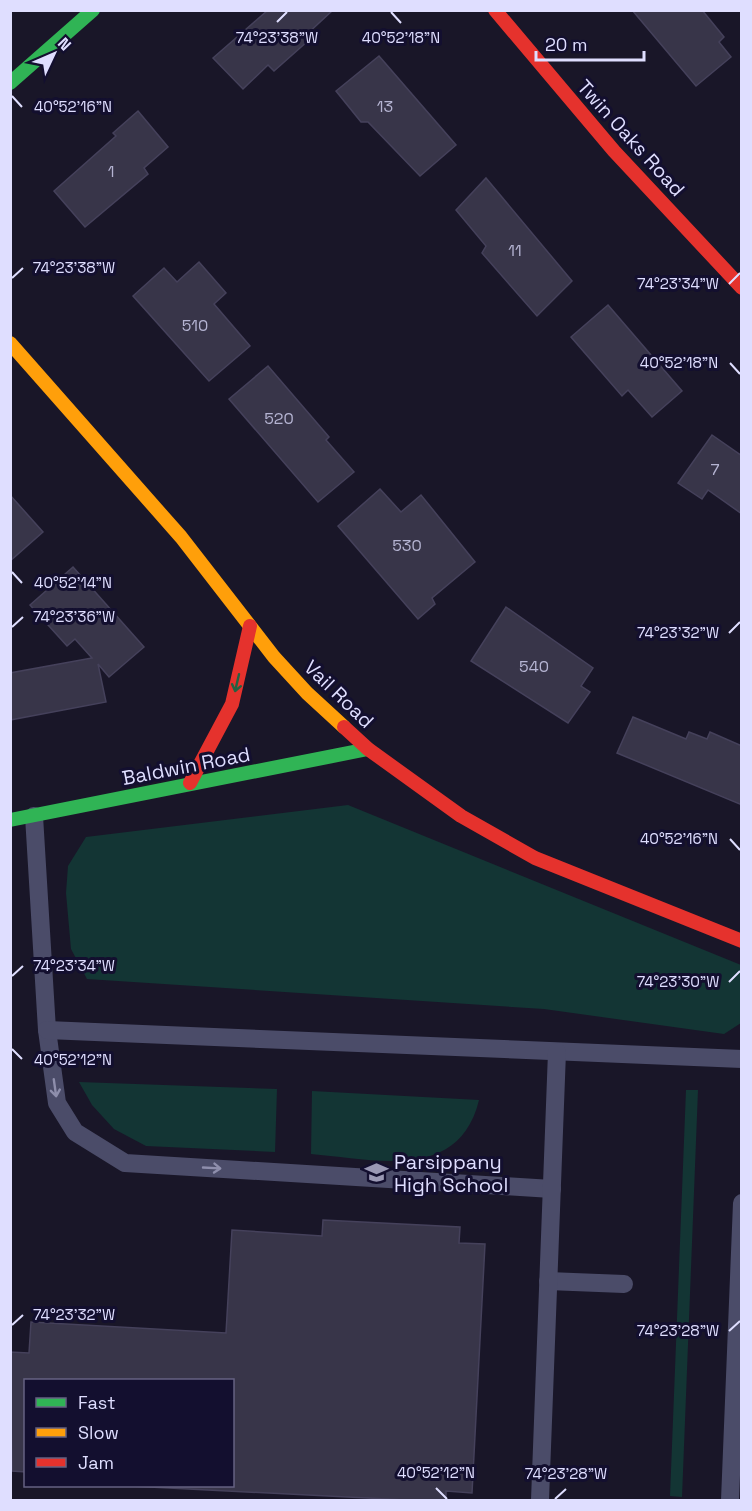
<svg xmlns="http://www.w3.org/2000/svg" width="752" height="1511" font-family="'Space Grotesk',sans-serif">
  <rect width="100%" height="100%" fill="#191628"/>
  <!-- green -->
  <g fill="#133534">
    <path d="M348 805 741 965V1023L724 1034 544 1009 87 979 71 949 66 893 68 866 86 837Z"/>
    <path d="M79 1082 277 1089 275 1152 146 1146 114 1129 92 1105Z"/>
    <path d="M686 1090H698L682 1497 670 1496Z"/>
    <path d="M312 1091 479 1100C459 1183 373 1159 311 1154Z"/>
  </g>
  <!-- building -->
  <g fill="#383549" stroke="#45415b" stroke-width="1.5">
    <path d="M268 10H333L305 36 309 40 274 71 268 65 243 89 213 58Z"/>
    <path d="M632 10H702L724 37 719 42 731 57 696 86Z"/>
    <path d="M379 56 456 145 420 176 368 122H361L336 91Z"/>
    <path d="M138 111 168 147 144 168 148 174 85 227 54 191 116 136 113 133Z"/>
    <path d="M486 178 572 281 537 316 482 253 486 246 456 210Z"/>
    <path d="M199 262 226 293 214 304 250 346 209 381 133 296 164 268 177 282Z"/>
    <path d="M608 305 682 391 652 417 628 390 622 396 571 337Z"/>
    <path d="M268 366 329 437 326 440 354 472 318 502 229 399Z"/>
    <path d="M712 435 742 456V514L708 490 702 499 678 483Z"/>
    <path d="M380 489 401 512 421 495 475 562 432 598 435 604 418 619 338 526Z"/>
    <path d="M10 495 43 532 10 561Z"/>
    <path d="M73 567 144 647 109 677 98 664 106 702 10 720V673L92 658 75 639 67 646 30 605Z"/>
    <path d="M506 607 593 668 581 686 590 692 568 723 471 661Z"/>
    <path d="M633 717 686 739 689 732 707 739 710 732 742 746V805L617 753Z"/>
    <path d="M323 1220 460 1227 459 1243 485 1244 472 1493 446 1491V1500H406L130 1486H232V1380H26V1472L12 1471 10 1352 29 1353 31 1322 226 1333 232 1230 322 1236Z"/>
  </g>
  <g fill="none" stroke-linecap="round" stroke-linejoin="round">
    <!-- lane -->
    <g stroke="#4b4c69" stroke-width="18">
      <path d="M34 816 47 1030 57 1103 75 1132 125 1163 552 1189"/>
      <path d="M47 1030 742 1059"/>
      <path d="M548 1281 624 1284"/>
      <path d="M540 1500 557 1052"/>
      <path d="M730 1500 742 1203"/>
    </g>
    <!-- fast -->
    <g stroke="#30b455" stroke-width="14">
      <path d="M10 83 93 10"/>
      <path d="M10 820 368 749"/>
    </g>
    <!-- slow -->
    <path stroke="#ff9f0a" stroke-width="14" d="M10 343 181 537 274 657 307 693 344 727"/>
    <!-- jam -->
    <g stroke="#e5322d" stroke-width="14">
      <path d="M495 10 614 151 742 288"/>
      <path d="M344 727 368 749 461 816 535 858 742 941"/>
      <path d="M190 783 232 704 250 626"/>
    </g>
  </g>
  <!-- one-way arrows -->
  <defs><path id="oneway-shaft" d="M-6 0H5M1.5-3L5.5 0L1.5 3" fill="none" stroke-width="1.6" stroke-linecap="round" stroke-linejoin="round" transform="scale(1.5)"/></defs>
  <use stroke="#226242" href="#oneway-shaft" transform="translate(237 683) rotate(103)"/>
  <g stroke="#8e8eac">
    <use href="#oneway-shaft" transform="translate(55 1088) rotate(82)"/>
    <use href="#oneway-shaft" transform="translate(212 1168) rotate(3)"/>
  </g>
  <!-- ticks -->
  <path fill="none" stroke="#dfdeff" stroke-width="2" d="M391 12 401 23M277 22 287 12M12 96 22 107M12 278 23 268M729 284 740 273M730 363 740 374M12 572 22 583M12 627 23 617M729 633 740 622M730 839 740 850M12 976 23 966M729 982 740 971M12 1049 22 1059M12 1325 23 1315M729 1331 740 1321M436 1488 447 1499M555 1499 566 1489"/>
  <!-- icons -->
  <defs>
    <symbol id="school-bare" viewBox="-9 -9 18 18"><path d="M0-5L7-2L0 1L-7-2ZM-4 1L0 2.5L4 1V4Q0 6-4 4Z" fill="#9a98b4" stroke="#130f2f" stroke-width="2.5" paint-order="stroke"/></symbol>
  </defs>
  <g fill-rule="evenodd">
    <use href="#school-bare" x="360" y="1156" width="33" height="33"/>
  </g>
  <g text-anchor="middle" stroke-width="6" stroke-linejoin="round" paint-order="stroke">
    <!-- number labels -->
    <g font-size="16" fill="#b5b4d2">
      <text x="385" y="112">13</text>
      <text x="111" y="177">1</text>
      <text x="515" y="256">11</text>
      <text x="195" y="331">510</text>
      <text x="279" y="424">520</text>
      <text x="715" y="475">7</text>
      <text x="407" y="551">530</text>
      <text x="534" y="672">540</text>
    </g>
    <!-- street labels -->
    <g font-size="20" fill="#dfdeff" stroke="#130f2f">
      <text transform="translate(631 138) rotate(48)" y="7">Twin Oaks Road</text>
      <text transform="translate(339 694) rotate(44)" y="7">Vail Road</text>
      <text transform="translate(186 766) rotate(-11)" y="7">Baldwin Road</text>
    </g>
    <!-- poi labels -->
    <g font-size="20" fill="#dfdeff" stroke="#130f2f" text-anchor="start">
      <text x="394" y="1169">Parsippany<tspan x="394" dy="23">High School</tspan></text>
    </g>
  </g>
  <g font-size="15" text-anchor="middle" fill="#dfdeff" stroke="#130f2f" stroke-width="6" stroke-linejoin="round" paint-order="stroke">
    <text x="277" y="43">74°23'38"W</text>
    <text x="401" y="43">40°52'18"N</text>
    <text x="73" y="112">40°52'16"N</text>
    <text x="74" y="273">74°23'38"W</text>
    <text x="678" y="289">74°23'34"W</text>
    <text x="679" y="368">40°52'18"N</text>
    <text x="73" y="588">40°52'14"N</text>
    <text x="74" y="622">74°23'36"W</text>
    <text x="678" y="638">74°23'32"W</text>
    <text x="679" y="844">40°52'16"N</text>
    <text x="74" y="971">74°23'34"W</text>
    <text x="678" y="987">74°23'30"W</text>
    <text x="73" y="1065">40°52'12"N</text>
    <text x="74" y="1320">74°23'32"W</text>
    <text x="678" y="1336">74°23'28"W</text>
    <text x="436" y="1478">40°52'12"N</text>
    <text x="566" y="1479">74°23'28"W</text>
  </g>
  <!-- border -->
  <rect width="752" height="1511" fill="none" stroke="#dfdeff" stroke-width="24"/>
  <!-- legend -->
  <rect x="24" y="1379" width="210" height="108" fill="#130f2f" stroke="#656282" stroke-width="1.5"/>
  <rect x="36" y="1398" width="30" height="9" fill="#30b455" stroke="#656282" stroke-width="1.5"/>
  <text x="78" y="1409" font-size="18" fill="#dfdeff">Fast</text>
  <rect x="36" y="1428" width="30" height="9" fill="#ff9f0a" stroke="#656282" stroke-width="1.5"/>
  <text x="78" y="1439" font-size="18" fill="#dfdeff">Slow</text>
  <rect x="36" y="1458" width="30" height="9" fill="#e5322d" stroke="#656282" stroke-width="1.5"/>
  <text x="78" y="1469" font-size="18" fill="#dfdeff">Jam</text>
  <!-- north arrow -->
  <g transform="translate(54 54) rotate(46)" stroke="#130f2f" stroke-width="4.5" paint-order="stroke">
  <path d="M0-4.5L10 22L0 15L-10 22Z" fill="#dfdeff"/>
  <text y="-9" font-size="16" font-weight="bold" text-anchor="middle" fill="#dfdeff">N</text>
  </g>
  <!-- scale -->
  <path d="M536 51v9h108v-9" fill="none" stroke="#dfdeff" stroke-width="3"/>
  <text x="545" y="51" font-size="18" fill="#dfdeff" stroke="#130f2f" stroke-width="4.5" paint-order="stroke">20 m</text>
</svg>
